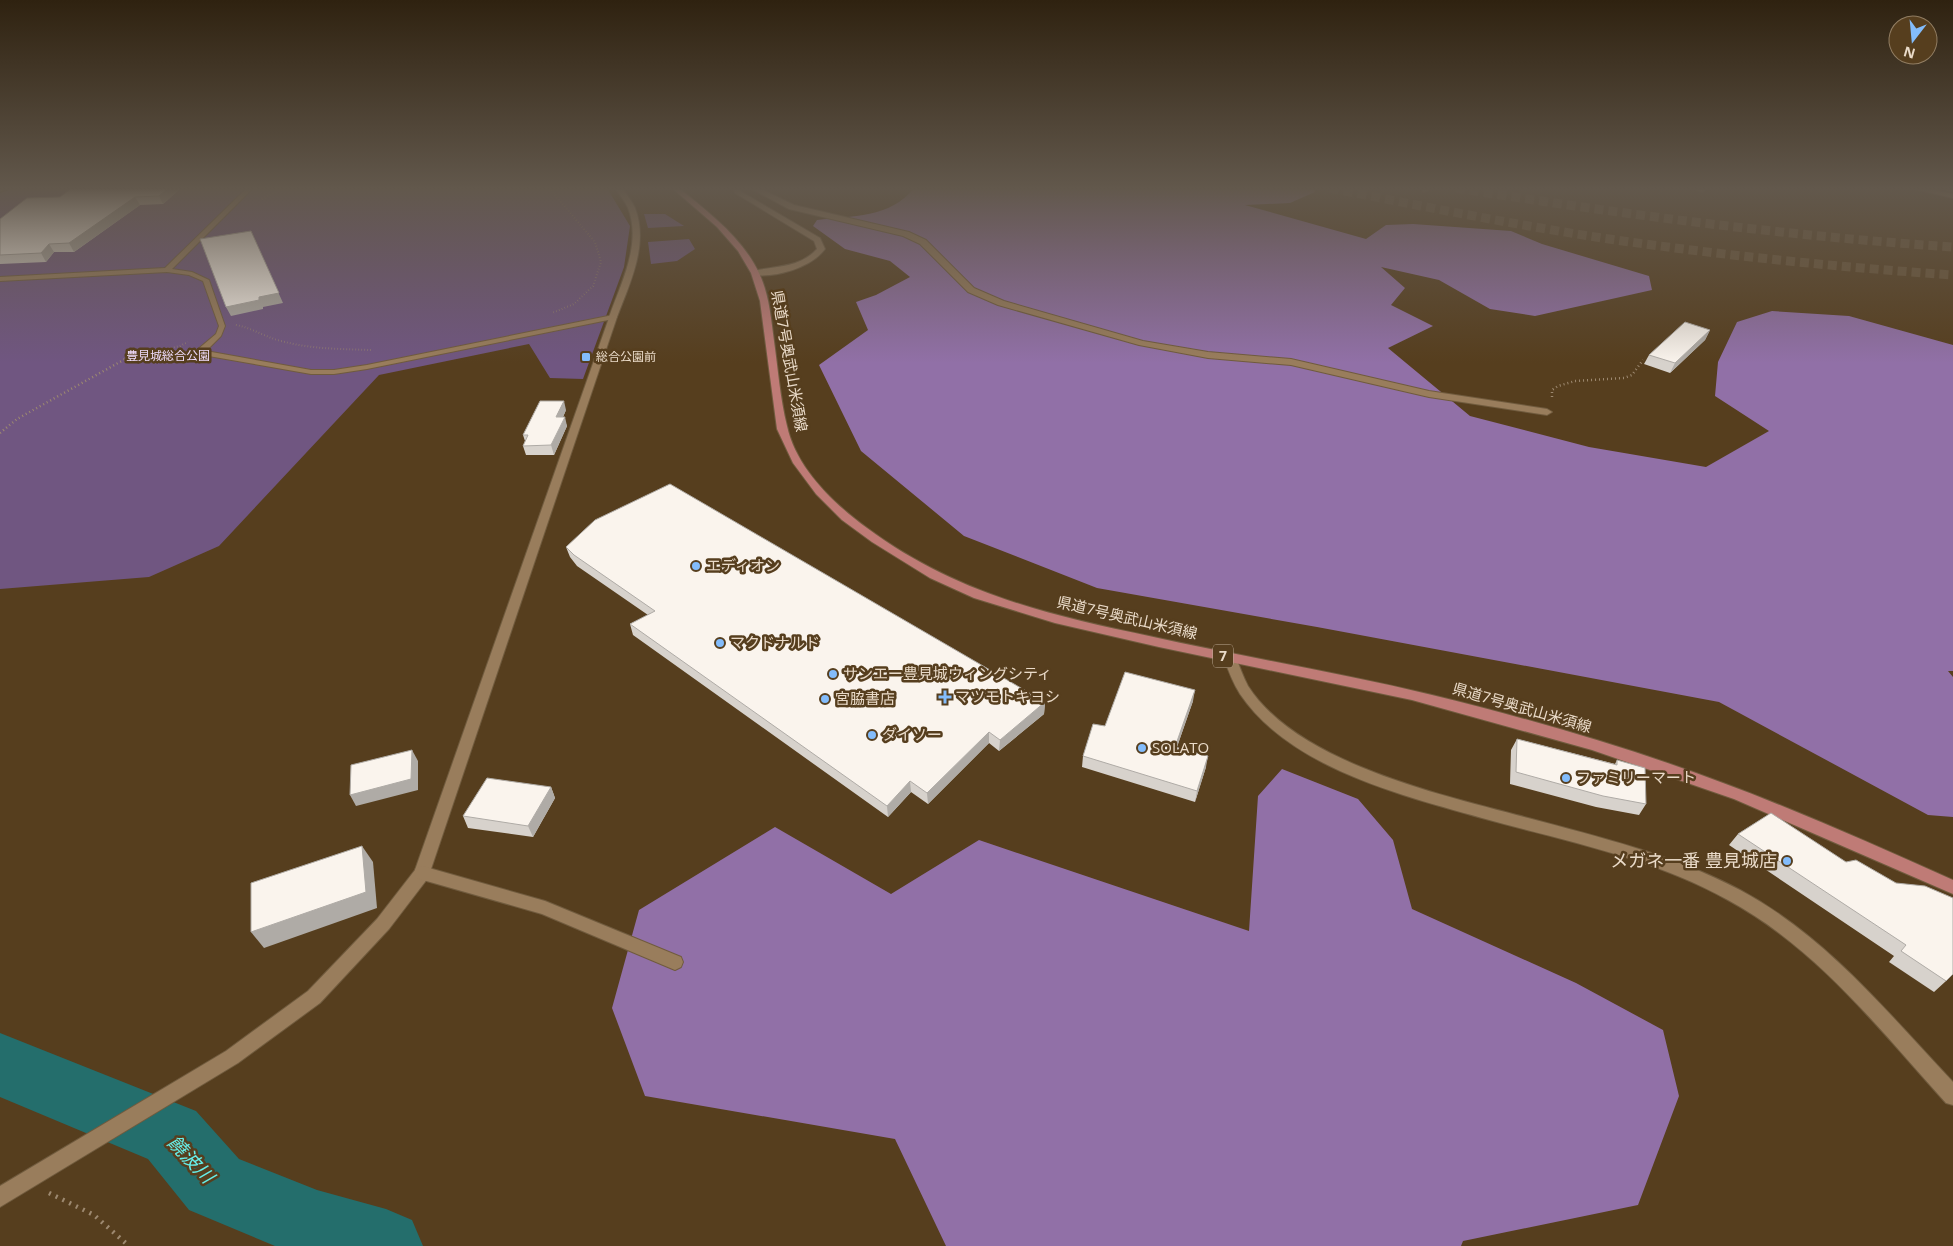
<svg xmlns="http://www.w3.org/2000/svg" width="1953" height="1246" font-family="'Open Sans','Noto Sans JP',sans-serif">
  <rect width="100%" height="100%" fill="#563e1e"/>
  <!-- green -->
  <g fill="#705681">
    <path d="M16 188H607L630 226 624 267 583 379 550 378 529 344 379 375 219 546 149 577 0 589V193Z"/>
    <path d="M644 214H665L684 226 648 228Z"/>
    <path d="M689 239 695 249 677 261 651 264 648 242Z"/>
  </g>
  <!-- forest -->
  <g fill="#9170a7">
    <path d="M914 188H1313L1315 192 1290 203 1245 205 1366 239 1386 225 1413 224 1511 231 1542 244 1649 276 1652 290 1535 316 1490 309 1439 280 1381 267 1405 288 1391 305 1433 326 1388 348 1470 416 1589 447 1706 467 1769 431 1715 396 1718 362 1737 322 1772 311 1849 316 1953 345V671H1948L1953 677V817L1928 815 1719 702 1317 627 1097 588 964 536 861 451 819 365 868 330 856 302 876 295 910 277 890 261 845 249 813 226 817 220C851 216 891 218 914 188Z"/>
    <path d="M1282 769 1358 799 1393 840 1412 909 1576 983 1663 1030 1679 1096 1638 1205 1463 1241 1461 1246H946L895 1139 645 1096 612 1008 639 910 775 827 891 894 979 840 1249 931 1258 796Z"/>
  </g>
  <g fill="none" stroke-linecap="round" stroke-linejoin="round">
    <!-- river -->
    <path fill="#246e6c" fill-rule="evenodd" d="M0 1033 196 1111 239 1159 317 1190 386 1209 412 1220 423 1246H275L189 1210 148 1159 0 1097Z"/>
    <!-- motorway-tunnel -->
    <g stroke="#6c5638" stroke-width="9" stroke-dasharray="9 5" stroke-linecap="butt">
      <path d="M1330 188C1421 206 1511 224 1602 238 1719 255 1836 267 1953 275"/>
      <path d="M1456 188C1621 214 1786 236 1953 247"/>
    </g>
    <defs>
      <path id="service" d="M247 188H253L172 269 192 272 209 280 225 326 221 336 206 351 311 370H334L367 365 613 315 616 317 613 319 367 369 334 374H311L197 354V350L216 334 219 326 203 281 189 275 167 272 0 281V277L165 268Z"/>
      <g id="minor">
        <path d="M0 188H6L0 191Z"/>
        <path d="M733 188H739L740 191 820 238 825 249C811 268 775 278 752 275V271C775 266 800 268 817 249L814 241 735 193Z"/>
        <path d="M750 188H759L794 205 909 232 926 240 974 288 1004 301 1143 341 1208 352 1291 359 1429 391 1547 409 1552 412 1547 415 1429 397 1291 365 1208 358 1139 345 998 305 968 292 920 244 903 236 789 209Z"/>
        <path d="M1421 188H1427L1428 191 1423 192Z"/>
        <path d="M1693 188H1703L1705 190 1702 192Z"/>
        <path d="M1942 188H1953V192L1943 189Z"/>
        <path d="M610 315 617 317 428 878 389 929 320 1003 238 1063 0 1207V1186L226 1051 308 991 377 919 415 870Z"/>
      </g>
      <g id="tertiary">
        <path d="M615 188H622C626 194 632 201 635 208 649 244 630 283 617 317L613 320 609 317C621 283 642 244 628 208 625 201 619 194 615 188Z"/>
        <path d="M1910 188H1924L1953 194V198Z"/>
        <path d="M1230 654 1235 655 1236 658C1240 667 1243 677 1248 686 1298 764 1443 795 1528 818 1599 837 1674 855 1740 890 1826 936 1887 1012 1953 1082V1105L1946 1103C1879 1029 1817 948 1728 900 1653 858 1565 841 1482 818 1401 795 1290 768 1240 694 1233 683 1228 670 1224 658L1225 655Z"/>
        <path d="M422 866 545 901 681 957 683 962 681 967 675 970 542 914 416 878 414 873 416 868Z"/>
      </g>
      <path id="primary" d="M672 188H679C709 213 742 237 759 273 769 294 771 318 774 341 778 369 780 398 787 426 796 468 834 504 867 528 953 592 1047 615 1149 636 1243 657 1338 672 1432 695 1530 719 1628 747 1723 783 1801 812 1877 846 1953 880V894L1734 799 1592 750 1412 700 1159 647 1055 623 974 598 930 578 872 542 842 520 816 494 793 463 777 429 760 301 751 273 738 251 717 227Z"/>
    </defs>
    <!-- service casing -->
    <use href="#service" stroke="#705b3e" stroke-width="2"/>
    <!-- minor casing -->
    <use href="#minor" stroke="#705b3e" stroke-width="2"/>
    <!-- tertiary casing -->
    <use href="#tertiary" stroke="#705b3e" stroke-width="2"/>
    <!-- primary casing -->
    <use href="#primary" stroke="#705b3e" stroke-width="2"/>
    <!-- path-far2 -->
    <g stroke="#9d8970" stroke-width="2" stroke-dasharray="0.5 2.5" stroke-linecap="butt">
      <path d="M549 188 595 242 601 262 593 286 574 304 552 313"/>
      <path d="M262 199 283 188"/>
      <path d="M236 325C252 328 265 337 281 341 310 349 341 349 371 350"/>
      <path d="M136 356 180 346 188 342"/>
    </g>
    <!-- path-far1 -->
    <g stroke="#9d8970" stroke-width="2.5" stroke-dasharray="1 3" stroke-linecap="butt">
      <path d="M1552 397V390L1558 386 1575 381 1624 378 1632 375 1643 360"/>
      <path d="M0 433 17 419 127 358 141 355"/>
    </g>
    <!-- path -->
    <path stroke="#9d8970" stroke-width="4.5" stroke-dasharray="2 5.5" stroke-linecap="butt" d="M49 1193 94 1215 129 1246"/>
    <!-- service -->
    <use href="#service" fill="#997d5c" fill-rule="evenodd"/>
    <!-- minor -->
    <use href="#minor" fill="#997d5c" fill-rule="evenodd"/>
    <!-- tertiary -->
    <use href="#tertiary" fill="#997d5c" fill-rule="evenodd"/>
    <!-- primary -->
    <use href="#primary" fill="#bf7b76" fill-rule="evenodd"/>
  </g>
  <!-- wall -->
  <g fill="#d7d2cc">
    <path d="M72 188H181L163 204 140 205 74 252H54L46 262 0 264V219L60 197Z"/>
    <path d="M1710 330 1705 340 1670 373 1644 364 1649 355Z"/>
    <path d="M566 410 563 417 567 426 554 455H526L523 446 525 441 523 435Z"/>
    <path d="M566 547 1045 702 1044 714 999 751 989 743 928 804 911 792 888 817 633 635 630 624 648 615 577 566 570 557Z"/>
    <path d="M1193 701 1177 747 1206 767 1195 802 1082 767 1083 756 1105 726Z"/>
    <path d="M1517 739 1615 764 1617 760 1646 804 1639 815 1596 807 1510 784 1511 750Z"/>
    <path d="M551 787 555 798 533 837 468 828 463 816Z"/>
    <path d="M1771 813 1946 981 1934 992 1889 962 1894 956 1729 845 1738 834Z"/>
  </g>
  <!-- shaded-wall -->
  <g fill="#afaba6">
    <path d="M168 188H181L163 204 159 196Z"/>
    <path d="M135 197 140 205 74 252 69 243Z"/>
    <path d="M251 231 283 303 263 307V309L231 316 226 307Z"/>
    <path d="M49 244 54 252 46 262 41 253Z"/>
    <path d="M1710 330 1705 340 1670 373 1675 363Z"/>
    <path d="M564 401 566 410 559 426 556 417Z"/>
    <path d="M565 417 567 426 554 455 551 445Z"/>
    <path d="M1195 690 1193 701 1173 758 1175 747Z"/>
    <path d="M1045 702 1044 714 999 751 1000 740Z"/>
    <path d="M989 732V743L928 804 927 793Z"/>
    <path d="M412 750 418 761V790L356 806 350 795Z"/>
    <path d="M1208 756 1206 767 1195 802 1197 791Z"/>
    <path d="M910 781 911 792 888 817 887 806Z"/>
    <path d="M551 787 555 798 533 837 528 826Z"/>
    <path d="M362 846 373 862 377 908 264 948 251 932Z"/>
  </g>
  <!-- building -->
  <g fill="#faf4ed" stroke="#afaba6">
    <path d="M72 188H168L159 196 135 197 69 243 49 244 41 253 0 255V219L27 198 60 197Z"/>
    <path d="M251 231 279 293 259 297V300L226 307 200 239Z"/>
    <path d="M1685 322 1710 330 1675 363 1649 355Z"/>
    <path d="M540 401H564L556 417H565L551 445 523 446 528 435H523Z"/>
    <path d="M670 484 1045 702 1000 740 989 732 927 793 910 781 887 806 630 624 655 611 574 555 566 547 595 520Z"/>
    <path d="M1125 672 1195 690 1175 747 1208 756 1197 791 1083 756 1093 724 1105 726Z"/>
    <path d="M1517 739 1617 765V760L1645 768 1646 804 1603 796 1516 772Z"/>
    <path d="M412 750 411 779 350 795 351 765Z"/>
    <path d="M487 778 551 787 528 826 463 816Z"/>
    <path d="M1771 813 1846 862 1856 860 1896 883 1925 886 1953 898V974L1946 981 1901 951 1906 945 1738 834Z"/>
    <path d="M362 846 366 892 251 932V883Z"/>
  </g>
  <!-- sky -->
  <linearGradient id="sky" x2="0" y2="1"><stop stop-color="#2f2210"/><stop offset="0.52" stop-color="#62584c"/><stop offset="1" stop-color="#62584c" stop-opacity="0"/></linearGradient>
  <rect width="1953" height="363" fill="url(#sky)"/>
  <!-- markers -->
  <g fill="#83bcfb" stroke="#563e1e" stroke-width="2">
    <rect x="581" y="352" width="10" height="10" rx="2.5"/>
    <circle cx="696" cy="566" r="5"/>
    <circle cx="720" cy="643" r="5"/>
    <circle cx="833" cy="674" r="5"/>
    <path d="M942.5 689.5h5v5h5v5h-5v5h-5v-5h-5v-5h5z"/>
    <circle cx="825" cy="699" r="5"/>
    <circle cx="872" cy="735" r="5"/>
    <circle cx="1142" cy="748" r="5"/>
    <circle cx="1566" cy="778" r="5"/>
    <circle cx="1787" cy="861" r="5"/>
  </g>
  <g text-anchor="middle" stroke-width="5" stroke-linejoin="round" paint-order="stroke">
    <!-- far-park labels -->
    <g font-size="12" fill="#efdcfc" stroke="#563e1e">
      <text x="168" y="360">豊見城総合公園</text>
    </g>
    <!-- far-poi labels -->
    <g font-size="12" fill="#eadbc9" stroke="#563e1e" text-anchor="start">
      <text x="596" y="361">総合公園前</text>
    </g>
    <!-- shield labels -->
    <rect fill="#563e1e" stroke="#beac96" stroke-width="1" x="1213" y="644.5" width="20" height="23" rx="4"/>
    <g font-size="14" font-weight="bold" fill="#eadbc9">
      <text x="1223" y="661">7</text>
    </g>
    <!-- street labels -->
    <g font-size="15" fill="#eadbc9" stroke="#563e1e">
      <text transform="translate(789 361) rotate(80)" y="5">県道7号奥武山米須線</text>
      <text transform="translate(1127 618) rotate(13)" y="5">県道7号奥武山米須線</text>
      <text transform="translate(1522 708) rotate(16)" y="5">県道7号奥武山米須線</text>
    </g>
    <!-- poi labels -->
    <g font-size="15" fill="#eadbc9" stroke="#563e1e" text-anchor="start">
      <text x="706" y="571">エディオン</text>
      <text x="730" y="648">マクドナルド</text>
      <text x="843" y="679">サンエー豊見城ウィングシティ</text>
      <text x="955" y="702">マツモトキヨシ</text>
      <text x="835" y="704">宮脇書店</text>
      <text x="882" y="740">ダイソー</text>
      <text x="1152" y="753">SOLATO</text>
      <text x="1576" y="783">ファミリーマート</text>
    </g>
    <!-- near-poi labels -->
    <g font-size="18" fill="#eadbc9" stroke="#563e1e" text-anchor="end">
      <text x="1777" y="867">メガネ一番 豊見城店</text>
    </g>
    <!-- near-water labels -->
    <g font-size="19" font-style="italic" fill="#66f0eb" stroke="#563e1e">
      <text transform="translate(191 1159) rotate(46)" y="7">饒波川</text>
    </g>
  </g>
  <!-- north arrow -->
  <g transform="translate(1913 40) rotate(196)"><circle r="24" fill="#563e1e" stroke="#917d62"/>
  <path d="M0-4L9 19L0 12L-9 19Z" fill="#83bcfb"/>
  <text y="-8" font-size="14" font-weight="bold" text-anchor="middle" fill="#eadbc9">N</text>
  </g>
</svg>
